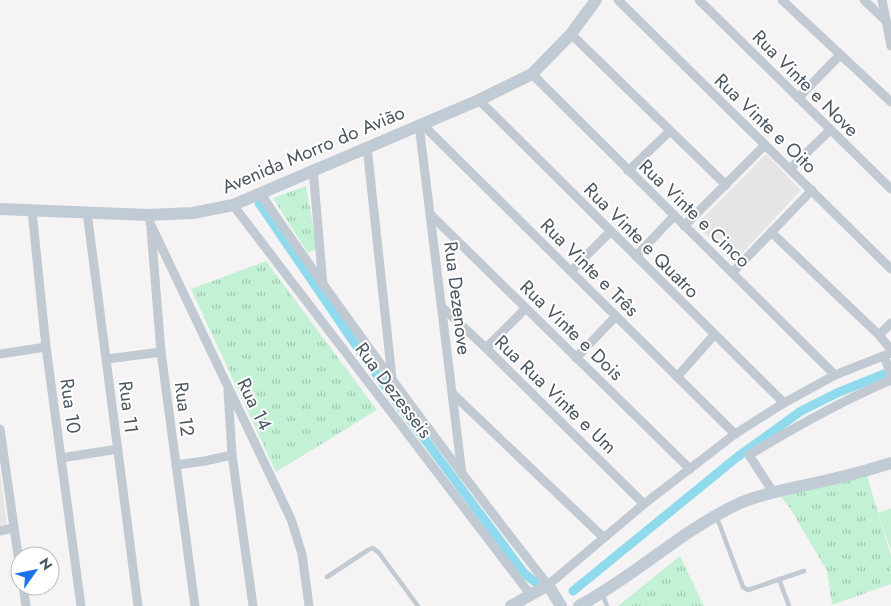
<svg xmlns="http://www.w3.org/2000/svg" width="891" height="606" font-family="Jost,sans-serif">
  <defs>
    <pattern id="grass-tufts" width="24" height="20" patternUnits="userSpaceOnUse" patternTransform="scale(1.25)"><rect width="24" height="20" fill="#c3f1d5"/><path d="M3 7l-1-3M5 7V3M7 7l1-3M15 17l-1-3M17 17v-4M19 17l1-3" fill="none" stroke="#a0c6b0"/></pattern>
  </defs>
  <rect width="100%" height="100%" fill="#f5f3f3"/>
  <!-- education -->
  <g fill="#e6e4e5">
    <path d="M766 154 801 190 734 262 696 225Z"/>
    <path d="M0 470 7 526 0 528Z"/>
  </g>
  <!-- grass -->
  <g fill="url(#grass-tufts)">
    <path d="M306 186 317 249 308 253 273 198Z"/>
    <path d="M266 261 377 410 276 472 191 289Z"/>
    <path d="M867 476 891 556V584L832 605 827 571 790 508 780 496Z"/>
    <path d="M680 556 704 606H618Z"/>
  </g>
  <!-- park -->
  <path fill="#c3f1d5" d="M891 508V550L878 513Z"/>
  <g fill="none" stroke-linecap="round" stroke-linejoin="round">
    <!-- canal -->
    <g stroke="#90daee" stroke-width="9">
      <path d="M259 203 368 363 524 573 535 582"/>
      <path d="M573 591 736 458 801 411 837 393 884 374"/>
    </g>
    <!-- lane -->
    <g stroke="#c1cad2" stroke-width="4.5">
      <path d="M717 518 743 587 748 590 804 571"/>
      <path d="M327 577 368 550 373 548 379 553 418 606"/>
      <path d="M779 579 789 606"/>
      <path d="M602 593 607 606"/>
    </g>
    <!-- street -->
    <g stroke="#c1cad2" stroke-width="9">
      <path d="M618 0 891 269"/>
      <path d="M699 0 891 189"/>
      <path d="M782 0 891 102"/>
      <path d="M864 0 886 21"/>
      <path d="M882 0 891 46"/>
      <path d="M571 34 726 185"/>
      <path d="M532 74 835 375"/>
      <path d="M798 98 840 55"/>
      <path d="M479 100 784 403"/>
      <path d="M421 123 735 434"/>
      <path d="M419 125 462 474"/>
      <path d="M367 147 392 378"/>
      <path d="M313 169 323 286"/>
      <path d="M790 169 830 130"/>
      <path d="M628 171 669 132"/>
      <path d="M260 193C351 327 448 457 548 585L644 504 735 434 784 403 835 375 891 353"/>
      <path d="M233 205 530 594"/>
      <path d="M32 211 46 347 81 606"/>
      <path d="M87 212 138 606"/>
      <path d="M431 215 690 469"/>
      <path d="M150 223 291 519 302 554 309 606"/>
      <path d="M684 226 765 145"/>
      <path d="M151 229 161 352 195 606"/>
      <path d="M771 232 879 335 891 350"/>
      <path d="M636 256 674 216"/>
      <path d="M571 271 610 232"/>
      <path d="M733 272 812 190"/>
      <path d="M443 308 486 348 644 504"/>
      <path d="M879 335 891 323"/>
      <path d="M486 348 526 308"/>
      <path d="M0 354 46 347"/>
      <path d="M884 356 891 375"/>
      <path d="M576 358 616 316"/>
      <path d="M107 359 161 352"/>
      <path d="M677 377 714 335"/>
      <path d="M228 390 232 455 253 606"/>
      <path d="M453 394 604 538"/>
      <path d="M0 429 20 569"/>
      <path d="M61 458 118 449"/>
      <path d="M176 465 205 461 232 455"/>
      <path d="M773 492 749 455C795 427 841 401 891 380"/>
      <path d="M0 531 13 528"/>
      <path d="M23 586 26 606"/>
    </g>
    <!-- secondary -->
    <g stroke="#c1cbd6" stroke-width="12">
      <path d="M0 209 148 215 193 213 233 205 479 100 532 74 571 34 596 0"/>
      <path d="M511 606 548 585 561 606"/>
      <path d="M579 606C635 576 682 530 740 503 761 494 784 490 806 485 835 479 863 472 891 463"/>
    </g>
  </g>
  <g text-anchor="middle" stroke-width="4" stroke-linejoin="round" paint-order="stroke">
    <!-- street labels -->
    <g font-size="19" fill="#4a5661" stroke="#fff">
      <text transform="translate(806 83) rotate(45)" y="7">Rua Vinte e Nove</text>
      <text transform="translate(766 123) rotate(44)" y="7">Rua Vinte e Oito</text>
      <text transform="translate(313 149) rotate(-23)" y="7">Avenida Morro do Avião</text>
      <text transform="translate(695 213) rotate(44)" y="7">Rua Vinte e Cinco</text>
      <text transform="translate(642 240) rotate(45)" y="7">Rua Vinte e Quatro</text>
      <text transform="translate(590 267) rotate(45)" y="7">Rua Vinte e Três</text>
      <text transform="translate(458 298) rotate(83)" y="7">Rua Dezenove</text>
      <text transform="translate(572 330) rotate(44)" y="7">Rua Vinte e Dois</text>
      <text transform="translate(394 390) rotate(53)" y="7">Rua Dezesseis</text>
      <text transform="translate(556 394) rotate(44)" y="7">Rua Rua Vinte e Um</text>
      <text transform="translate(255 404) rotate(64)" y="7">Rua 14</text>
      <text transform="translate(71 406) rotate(82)" y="7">Rua 10</text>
      <text transform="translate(129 407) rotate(83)" y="7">Rua 11</text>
      <text transform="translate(185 409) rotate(83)" y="7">Rua 12</text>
    </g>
  </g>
  <!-- north arrow -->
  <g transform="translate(35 571) rotate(57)"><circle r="24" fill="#ffffff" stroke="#b7bbc0"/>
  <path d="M0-4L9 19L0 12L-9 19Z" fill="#1a73e8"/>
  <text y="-8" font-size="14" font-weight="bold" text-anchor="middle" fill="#4a5661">N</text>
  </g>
</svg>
